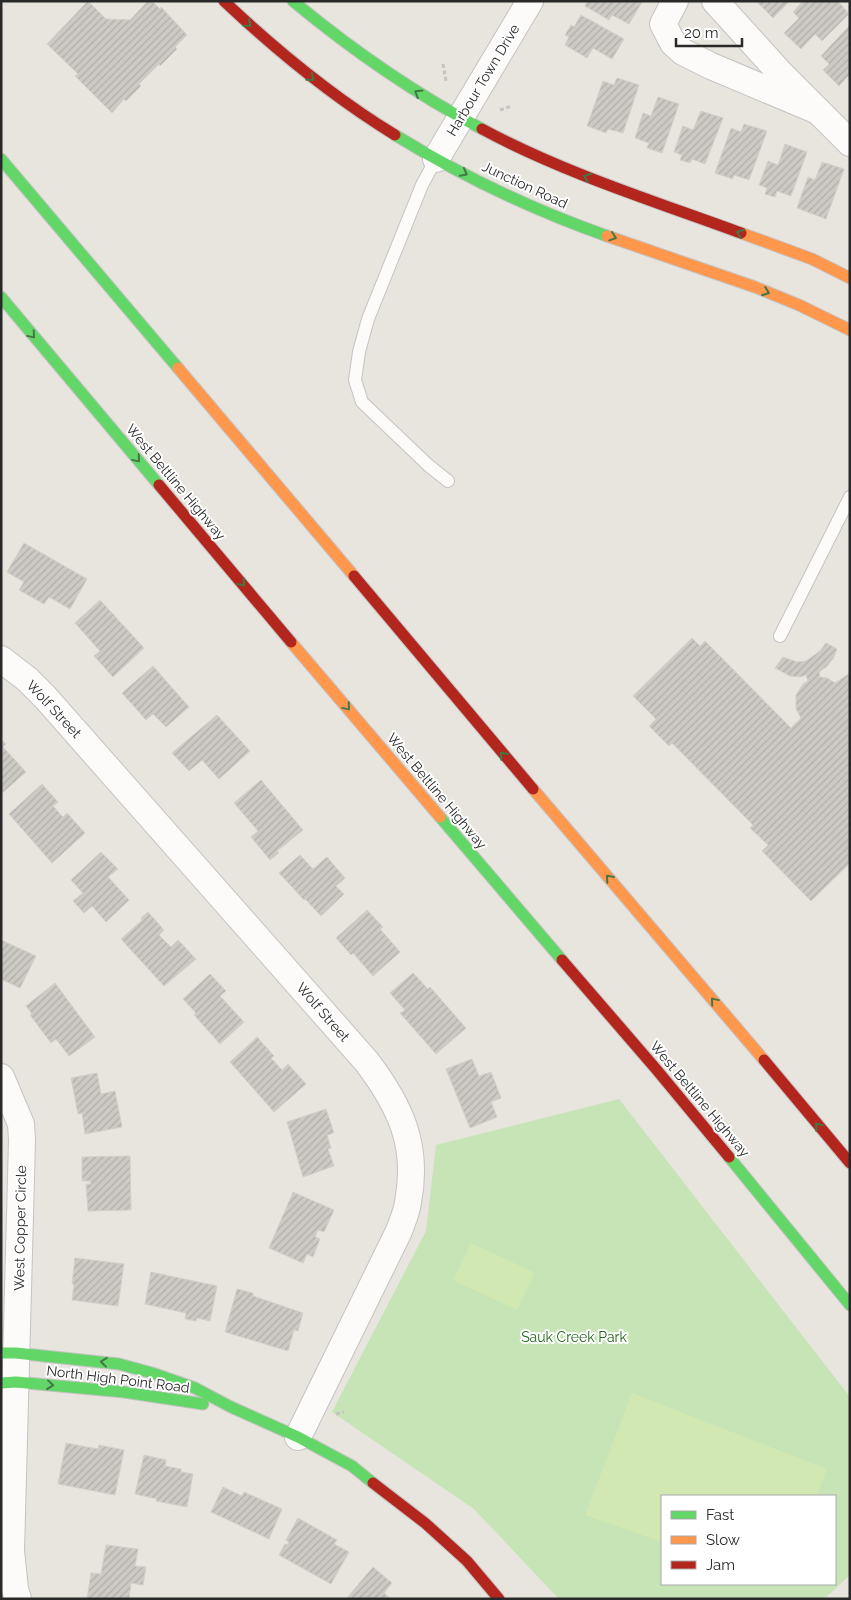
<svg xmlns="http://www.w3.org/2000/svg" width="851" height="1600" font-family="Raleway,sans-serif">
  <defs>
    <pattern id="building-hatch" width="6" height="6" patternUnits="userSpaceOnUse" patternTransform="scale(1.25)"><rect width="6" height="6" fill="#cdcac5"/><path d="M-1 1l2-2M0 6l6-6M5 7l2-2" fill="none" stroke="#b0aea9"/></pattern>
  </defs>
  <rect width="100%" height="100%" fill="#e8e4de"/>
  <!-- park -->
  <path fill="#c6e4b6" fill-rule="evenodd" d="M619 1099 850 1397V1575L824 1599H559L474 1509 332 1412 426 1231 436 1145ZM662 1496H835V1584H662Z"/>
  <!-- pitch -->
  <g fill="#d1e8b3">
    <path d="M471 1243 535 1273 517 1310 453 1280Z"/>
    <path d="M632 1393 827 1469 817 1496H662V1542L585 1515Z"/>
  </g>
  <!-- building -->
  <g fill="url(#building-hatch)" stroke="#d3d0ca">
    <path d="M88 1 106 19 130 20 148 1H152L160 9 161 7 187 35 175 47 177 49 160 66 159 64 139 84 141 86 126 101 124 99 112 113 75 76 78 74 47 44Z"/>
    <path d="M587 1H641L642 2 629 24 612 15 609 20 585 6Z"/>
    <path d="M758 1H790L773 18 757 2Z"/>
    <path d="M803 1H838L849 14 822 41 815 34 801 49 784 33 799 18 793 12Z"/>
    <path d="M581 15 624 39 612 59 593 48 587 58 565 45 569 37 565 35 571 25 574 27Z"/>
    <path d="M850 25V74L839 86 823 70 829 64 821 56Z"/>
    <path d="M617 78 639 85 623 133 608 129 606 133 587 126 603 81 614 85Z"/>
    <path d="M658 97 679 104 662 153 647 148 649 143 635 138 643 113 651 116Z"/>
    <path d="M701 111 723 118 705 164 692 159 690 163 680 160 682 155 674 152 683 126 693 130Z"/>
    <path d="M744 124 767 131 749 180 734 175 733 179 715 173 731 128 741 132Z"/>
    <path d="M785 144 807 152 791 196 777 191 775 197 765 194 767 188 759 185 768 161 778 165Z"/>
    <path d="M822 162 844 169 826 219 797 208 808 177 815 180Z"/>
    <path d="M24 543 87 579 70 609 49 597 44 604 19 590 24 582 7 572Z"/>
    <path d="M100 600 144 648 113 677 94 656 100 651 75 623Z"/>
    <path d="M692 638 700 646 705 641 791 728 801 718 796 709V695L803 684 808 681 806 675 800 677 790 676 775 668 783 657 797 662 806 661 820 651 826 643 837 649 833 659 826 667 819 672 820 677 827 678 835 683 850 673V863L811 901 762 851 768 845 750 828 753 825 672 743 669 746 649 726 656 719 633 696Z"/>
    <path d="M153 666 189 707 166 727 153 714 146 720 122 693Z"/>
    <path d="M217 715 250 751 219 779 202 760 189 771 172 753Z"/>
    <path d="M1 739 6 744 3 747 26 772 1 794Z"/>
    <path d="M261 780 303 830 277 851 279 853 270 860 251 837 258 831 234 803Z"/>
    <path d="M42 784 58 802 53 806 63 817 67 813 85 833 52 863 9 814Z"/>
    <path d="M101 852 118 869 108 877 129 900 106 922 92 906 84 913 73 901 83 893 71 880Z"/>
    <path d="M300 855 313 869 327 857 345 878 336 886 344 894 321 916 305 899 304 900 279 873Z"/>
    <path d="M367 910 383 927 380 929 400 952 373 976 353 953 351 955 336 938Z"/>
    <path d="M148 912 164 930 159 935 171 947 178 940 196 959 164 986 121 939 142 920 141 918Z"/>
    <path d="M1 940 36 956 20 988 1 979Z"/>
    <path d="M413 973 428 989 430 987 466 1028 436 1054 400 1013 405 1010 390 993Z"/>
    <path d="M210 974 226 991 220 996 244 1022 220 1044 194 1015 196 1013 183 999Z"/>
    <path d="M55 983 95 1037 69 1056 56 1039 51 1043 30 1015 32 1014 26 1006Z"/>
    <path d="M257 1037 274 1056 271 1058 282 1070 288 1064 306 1084 274 1112 230 1062Z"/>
    <path d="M472 1059 479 1076 491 1072 501 1098 491 1102 497 1117 470 1128 446 1069Z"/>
    <path d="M97 1073 101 1094 115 1091 122 1127 85 1134 82 1113 78 1114 71 1078Z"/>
    <path d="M326 1109 334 1133 327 1135 331 1148 328 1149 334 1166 303 1177 287 1122Z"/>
    <path d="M130 1156 131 1210 88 1211 86 1184H91L90 1181H82V1157Z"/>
    <path d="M293 1192 334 1210 324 1232 318 1230 315 1237 320 1239 313 1257 307 1254 303 1263 269 1248Z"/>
    <path d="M75 1258 124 1264 118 1306 72 1300 74 1284H72Z"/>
    <path d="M151 1272 217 1286 210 1321 197 1318 196 1321 185 1319 186 1313 145 1304Z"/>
    <path d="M237 1289 253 1293V1296L303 1313 298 1331 294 1330 288 1351 225 1332Z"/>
    <path d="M66 1443 98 1449 99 1445 124 1450 115 1495 58 1484Z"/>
    <path d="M144 1455 166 1460 165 1466 181 1469V1472L193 1474 187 1507 156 1501 157 1499 135 1494Z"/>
    <path d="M223 1487 242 1496 244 1492 282 1509 269 1539 211 1512Z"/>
    <path d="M298 1518 337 1540 334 1544 349 1552 331 1584 279 1555 285 1544 287 1545 289 1542 286 1540Z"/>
    <path d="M106 1545 138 1549 135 1566 146 1567 143 1585 131 1583 129 1599H87L91 1573 101 1574Z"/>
    <path d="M373 1567 392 1583 384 1593 391 1599H346Z"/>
  </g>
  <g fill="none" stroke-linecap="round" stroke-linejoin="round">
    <defs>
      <g id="lane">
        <path d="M436 159 422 185 368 319 359 352 355 380 362 402 428 465 448 481"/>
        <path d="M780 636 850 497"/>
      </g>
      <g id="street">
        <path d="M675 1 663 24 673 43 683 52 711 66 818 111"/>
        <path d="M715 1 782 75 850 143"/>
        <path d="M436 159 530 1"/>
        <path d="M1 659 27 679 45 697 367 1062C400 1106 419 1145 408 1202 407 1212 402 1222 399 1231L298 1437"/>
        <path d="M1 1077 21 1124 22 1140 11 1551 15 1589 18 1599"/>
      </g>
      <g id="fast">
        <path d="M293 1C352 50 414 93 482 129"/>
        <path d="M395 135C462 176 533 210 607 236"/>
        <path d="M1 159 178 368"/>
        <path d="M1 297 159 485"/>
        <path d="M440 817 562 960"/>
        <path d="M729 1157 850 1305"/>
        <path d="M1 1353H16L119 1364 152 1373 195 1388 231 1407 298 1437 352 1466 373 1483"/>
        <path d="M1 1383 16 1382 124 1392 203 1404"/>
      </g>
      <g id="slow">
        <path d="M741 233 812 259 850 278"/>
        <path d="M607 236 755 287 799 305 850 330"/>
        <path d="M178 368 354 576"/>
        <path d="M291 642 440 817"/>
        <path d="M533 789 764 1060"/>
      </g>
      <g id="jam">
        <path d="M224 1C277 51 333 97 395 135"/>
        <path d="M482 129C564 173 654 201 741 233"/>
        <path d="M159 485 291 642"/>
        <path d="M354 576 533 789"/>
        <path d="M562 960 656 1069 729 1157"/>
        <path d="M764 1060 850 1163"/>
        <path d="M373 1483 425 1523 467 1561 499 1599"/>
      </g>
    </defs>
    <!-- lane casing -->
    <use href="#lane" stroke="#c5c3c4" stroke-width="14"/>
    <!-- street casing -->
    <use href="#street" stroke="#c5c3c4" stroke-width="28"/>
    <!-- fast casing -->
    <use href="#fast" stroke="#c5c3c4" stroke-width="13"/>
    <!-- slow casing -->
    <use href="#slow" stroke="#c5c3c4" stroke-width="13"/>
    <!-- jam casing -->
    <use href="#jam" stroke="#c5c3c4" stroke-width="13"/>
    <!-- path -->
    <g stroke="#c4c4c3" stroke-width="3" stroke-dasharray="4 2.5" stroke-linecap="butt">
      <path d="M443 64 446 81"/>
      <path d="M500 110 512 106"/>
      <path d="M336 1414 344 1412"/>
    </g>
    <!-- lane -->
    <use href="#lane" stroke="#fcfbfa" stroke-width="12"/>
    <!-- street -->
    <use href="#street" stroke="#fcfbfa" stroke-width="26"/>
    <!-- fast -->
    <use href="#fast" stroke="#63d668" stroke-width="11"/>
    <!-- slow -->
    <use href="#slow" stroke="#ff974d" stroke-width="11"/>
    <!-- jam -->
    <use href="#jam" stroke="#b3261e" stroke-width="11"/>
  </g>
  <!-- one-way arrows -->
  <defs><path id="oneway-chevron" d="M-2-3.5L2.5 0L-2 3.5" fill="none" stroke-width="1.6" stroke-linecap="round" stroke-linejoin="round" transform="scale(1.25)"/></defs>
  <g stroke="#437745">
    <use href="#oneway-chevron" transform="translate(248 24) rotate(41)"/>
    <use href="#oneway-chevron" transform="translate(311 78) rotate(39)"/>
    <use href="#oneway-chevron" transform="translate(418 93) rotate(-148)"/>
    <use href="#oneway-chevron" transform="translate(464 173) rotate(28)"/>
    <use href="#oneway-chevron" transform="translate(587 177) rotate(-160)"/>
    <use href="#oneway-chevron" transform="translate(740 233) rotate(-160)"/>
    <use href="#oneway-chevron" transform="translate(613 237) rotate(19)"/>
    <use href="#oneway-chevron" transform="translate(766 292) rotate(20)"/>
    <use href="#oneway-chevron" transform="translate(32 335) rotate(50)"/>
    <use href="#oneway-chevron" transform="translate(137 459) rotate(50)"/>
    <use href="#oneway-chevron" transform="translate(242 583) rotate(50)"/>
    <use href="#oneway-chevron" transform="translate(347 707) rotate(50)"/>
    <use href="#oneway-chevron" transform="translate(503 755) rotate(-131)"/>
    <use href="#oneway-chevron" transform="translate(609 878) rotate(-131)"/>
    <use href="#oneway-chevron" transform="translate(714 1001) rotate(-130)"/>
    <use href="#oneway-chevron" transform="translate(818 1126) rotate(-130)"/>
    <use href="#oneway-chevron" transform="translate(104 1362) rotate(-174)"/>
    <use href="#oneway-chevron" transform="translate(50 1385) rotate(6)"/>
  </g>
  <g text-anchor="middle" stroke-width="4" stroke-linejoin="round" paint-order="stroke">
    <!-- street labels -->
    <g font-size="14" fill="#292929" stroke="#fff">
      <text transform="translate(483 80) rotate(-59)" y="5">Harbour Town Drive</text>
      <text transform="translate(525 185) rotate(25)" y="5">Junction Road</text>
      <text transform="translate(176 482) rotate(50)" y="5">West Beltline Highway</text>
      <text transform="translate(54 709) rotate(47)" y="5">Wolf Street</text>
      <text transform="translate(437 791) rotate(50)" y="5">West Beltline Highway</text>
      <text transform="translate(323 1012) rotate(49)" y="5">Wolf Street</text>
      <text transform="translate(700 1099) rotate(50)" y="5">West Beltline Highway</text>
      <text transform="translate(20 1228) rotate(-89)" y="5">West Copper Circle</text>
      <text transform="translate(118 1379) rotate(7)" y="5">North High Point Road</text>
    </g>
    <!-- park labels -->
    <g font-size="14" fill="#236718" stroke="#fff">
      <text x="574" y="1342">Sauk Creek Park</text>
    </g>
  </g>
  <!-- border -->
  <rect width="851" height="1600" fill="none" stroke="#292929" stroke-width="5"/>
  <!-- legend -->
  <rect x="661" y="1495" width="175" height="90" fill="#ffffff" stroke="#a9a9a9"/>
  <rect x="671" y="1511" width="25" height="8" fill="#63d668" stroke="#a9a9a9"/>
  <text x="706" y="1520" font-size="15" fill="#292929">Fast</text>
  <rect x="671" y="1536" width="25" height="8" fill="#ff974d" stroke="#a9a9a9"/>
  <text x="706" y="1545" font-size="15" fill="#292929">Slow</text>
  <rect x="671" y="1561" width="25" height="8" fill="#b3261e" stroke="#a9a9a9"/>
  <text x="706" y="1570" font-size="15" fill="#292929">Jam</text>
  <!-- scale -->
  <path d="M676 38v8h66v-8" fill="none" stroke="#292929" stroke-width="2.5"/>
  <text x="684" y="38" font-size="15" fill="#292929" stroke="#ffffff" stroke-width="4" paint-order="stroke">20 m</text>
</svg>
